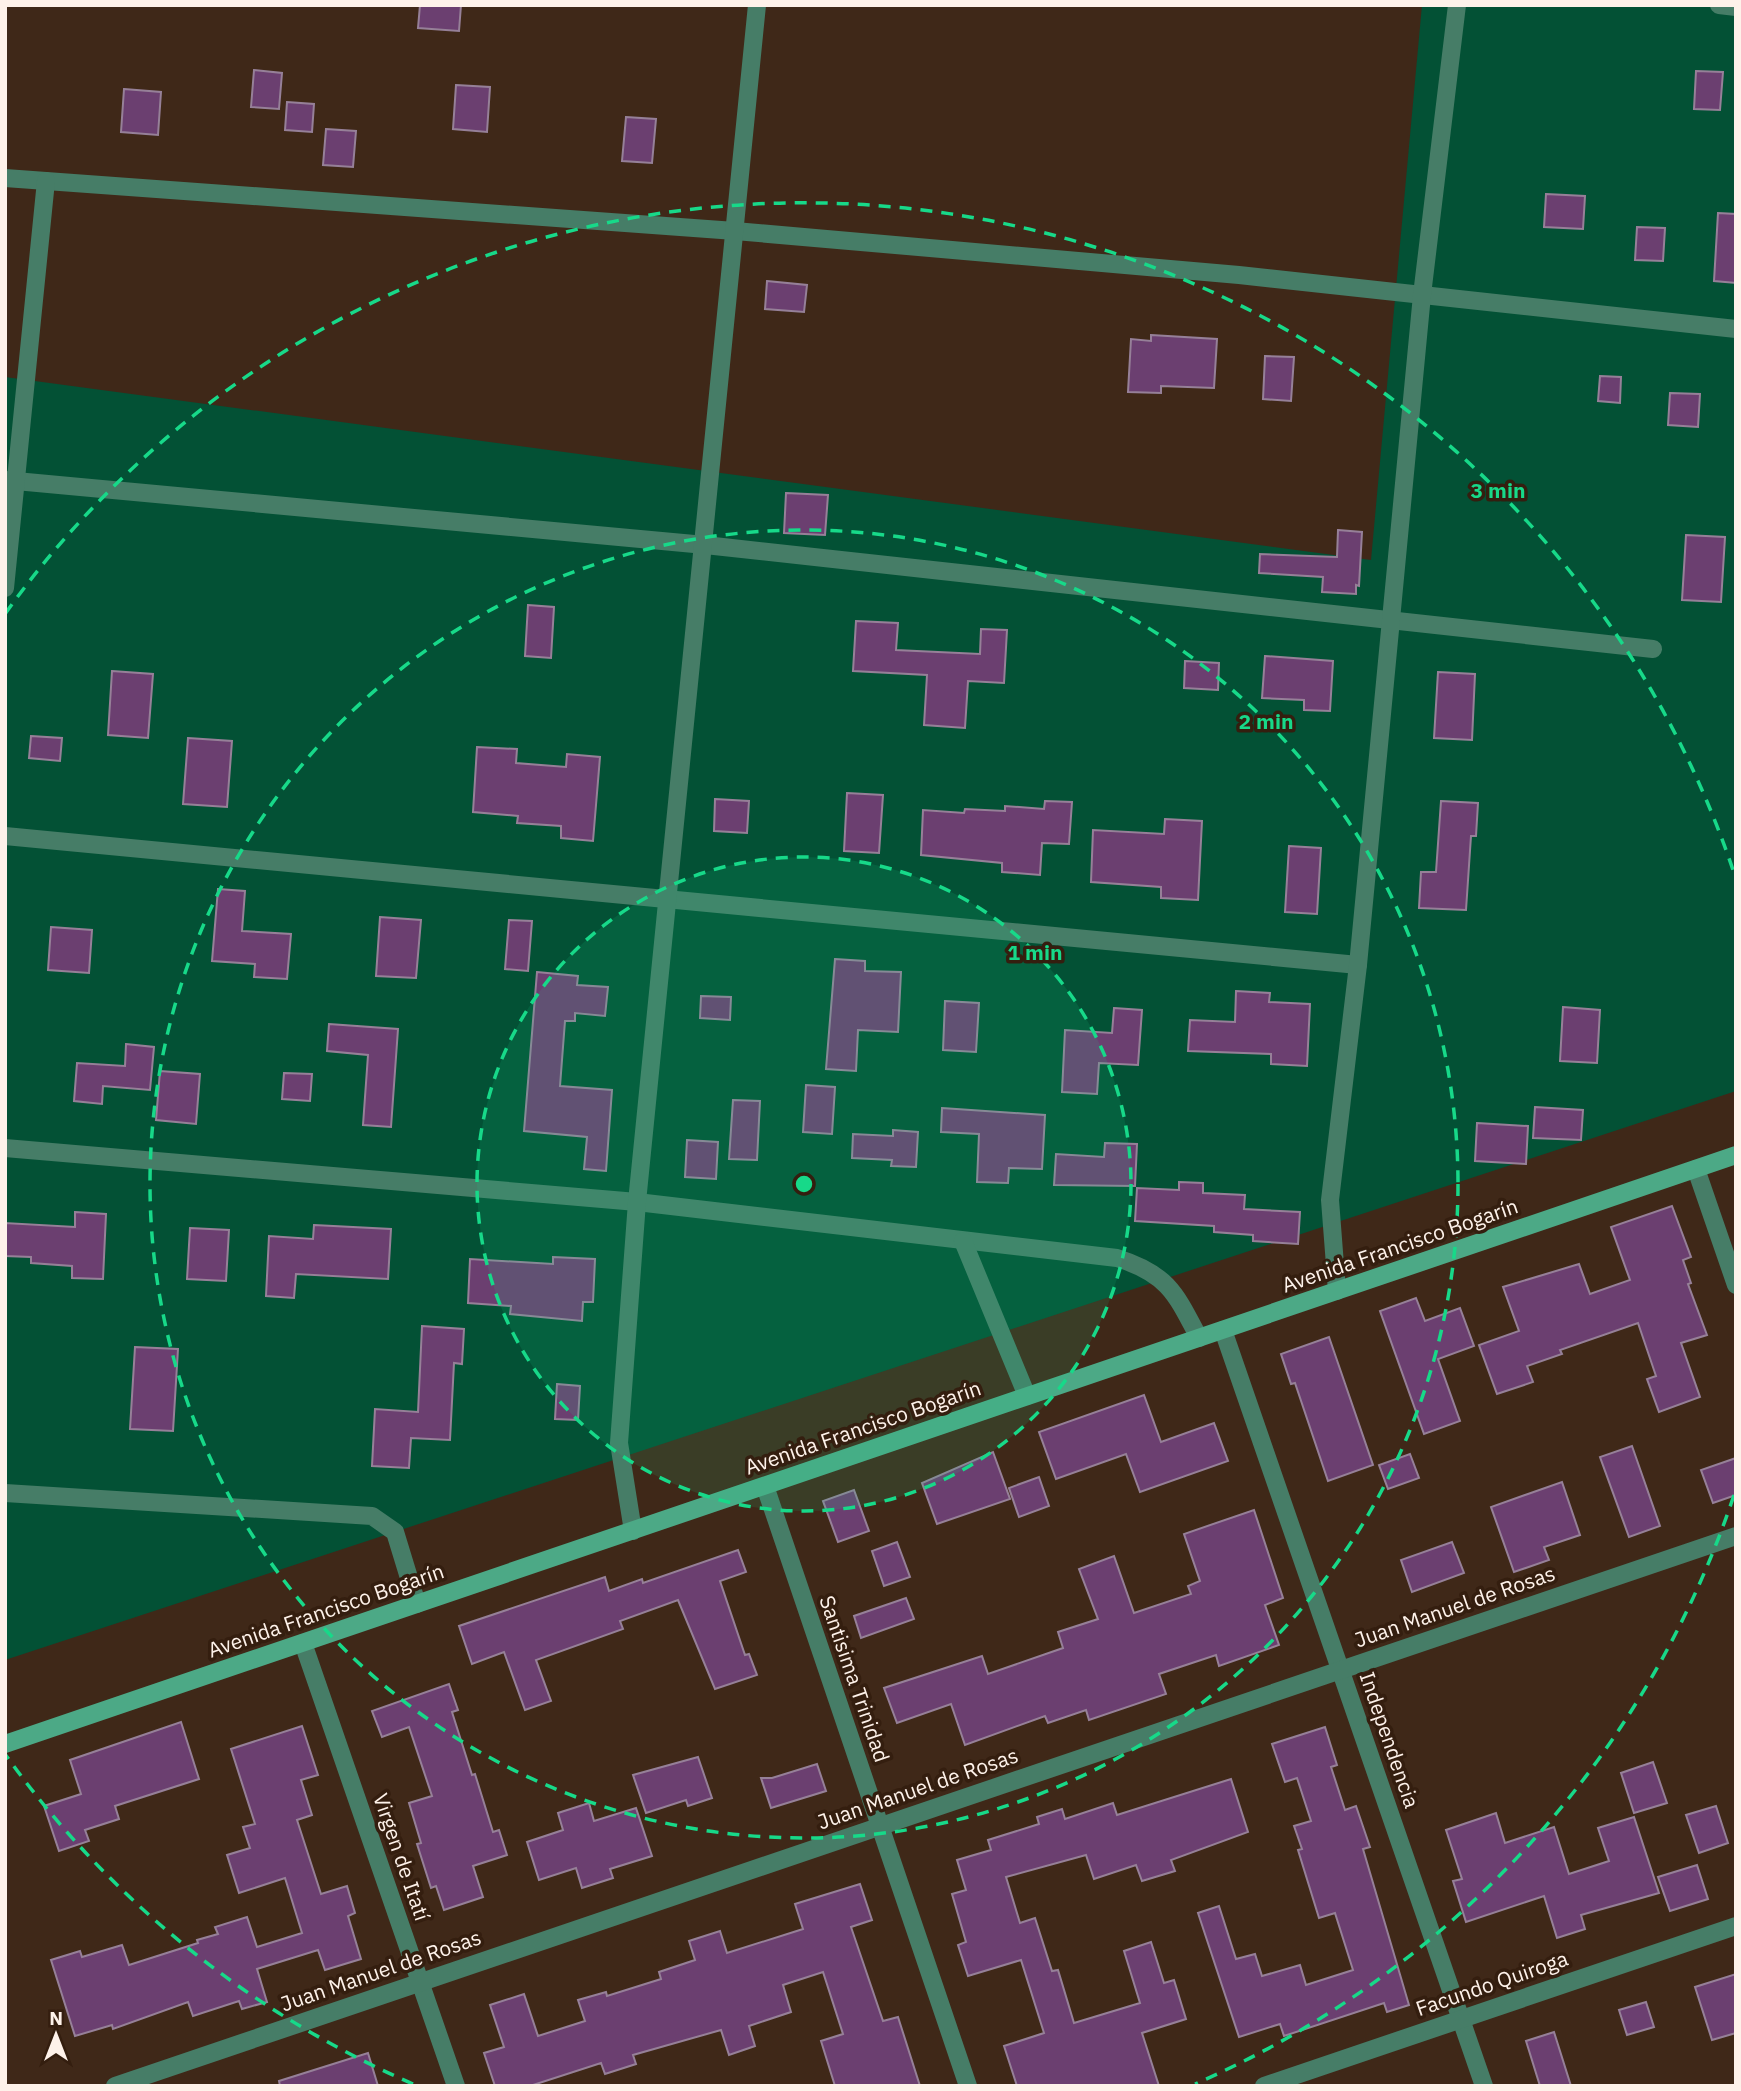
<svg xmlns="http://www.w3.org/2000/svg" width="1741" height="2091" font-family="'IBM Plex Sans',sans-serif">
  <rect width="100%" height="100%" fill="#3f2818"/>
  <!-- green -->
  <path fill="#035135" d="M1422 5H1736V1091L5 1660V377L1371 560Z"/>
  <!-- building -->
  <g fill="#6b3f70" stroke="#968098" stroke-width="2">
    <path d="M420 5H461L459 31 418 28Z"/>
    <path d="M254 70 282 73 279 109 251 107Z"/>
    <path d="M1696 71 1723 72 1720 110 1694 109Z"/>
    <path d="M456 85 490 87 487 132 453 129Z"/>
    <path d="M124 89 161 92 158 135 121 132Z"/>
    <path d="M287 102 314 104 312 132 285 130Z"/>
    <path d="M626 117 656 119 652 163 622 161Z"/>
    <path d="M326 129 356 131 353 167 323 165Z"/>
    <path d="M1546 194 1585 196 1583 229 1544 227Z"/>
    <path d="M1718 213 1736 214V283L1714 281Z"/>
    <path d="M1637 227 1665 228 1663 261 1635 260Z"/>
    <path d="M767 281 807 285 804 312 765 309Z"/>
    <path d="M1151 335 1217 339 1214 388 1161 386V393L1128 392 1131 339 1151 341Z"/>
    <path d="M1265 356 1294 357 1291 401 1263 399Z"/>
    <path d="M1600 376 1621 377 1620 403 1598 401Z"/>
    <path d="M1670 393 1700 394 1698 427 1668 425Z"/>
    <path d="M786 493 828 495 825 535 784 533Z"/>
    <path d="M1338 530 1362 532 1359 586 1356 585V594L1322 592 1323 577 1259 573 1260 554 1337 557Z"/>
    <path d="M1686 535 1725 537 1721 602 1682 600Z"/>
    <path d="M528 605 554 607 551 658 525 656Z"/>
    <path d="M856 621 898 623 896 650 980 654 981 629 1007 630 1004 683 968 681 965 728 924 725 927 675 853 671Z"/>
    <path d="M1265 656 1333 661 1330 711 1304 710V700L1262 698Z"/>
    <path d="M1185 661 1219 663 1218 690 1184 688Z"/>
    <path d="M112 671 153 674 148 738 108 735Z"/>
    <path d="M1438 672 1475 674 1472 740 1434 738Z"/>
    <path d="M31 736 62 738 60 761 29 758Z"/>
    <path d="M188 738 232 741 227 807 183 804Z"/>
    <path d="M477 747 517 749 516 763 566 767 567 754 600 757 593 841 561 838V826L517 823 518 816 473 812Z"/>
    <path d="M847 793 883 795 879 853 844 851Z"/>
    <path d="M715 799 749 801 747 833 714 831Z"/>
    <path d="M1045 801 1072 802 1069 844 1042 843 1040 875 1002 872V863L921 855 923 810 964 813 965 809 1005 811V806L1044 809Z"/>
    <path d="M1441 801 1478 803 1476 836H1471L1466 910 1419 908 1421 872H1436Z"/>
    <path d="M1165 819 1202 821 1198 900 1161 898V887L1091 882 1093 830 1164 834Z"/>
    <path d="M1289 846 1321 848 1317 914 1285 912Z"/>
    <path d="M218 889 245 891 242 931 291 934 287 979 254 977 255 964 212 961Z"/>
    <path d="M380 917 421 920 416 978 376 976Z"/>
    <path d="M509 920 532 921 528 971 505 969Z"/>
    <path d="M51 927 92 930 89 973 48 970Z"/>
    <path d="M835 959 865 961V971L901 972 898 1032 858 1030 856 1071 826 1069Z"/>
    <path d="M537 972 578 976 577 985 608 987 605 1016 575 1013V1021H565L560 1086 612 1090 606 1171 584 1169 587 1137 524 1131Z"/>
    <path d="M1236 991 1270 993 1269 1002 1310 1004 1307 1066 1271 1064V1054L1188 1051 1190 1020 1235 1022Z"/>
    <path d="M701 996 731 997 730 1020 700 1018Z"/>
    <path d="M945 1001 979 1003 976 1052 943 1050Z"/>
    <path d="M1563 1007 1600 1010 1597 1063 1560 1061Z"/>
    <path d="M1114 1008 1142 1010 1138 1065 1099 1063 1097 1094 1062 1092 1065 1030 1112 1033Z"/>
    <path d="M329 1024 398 1029 391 1127 363 1125 368 1055 327 1051Z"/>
    <path d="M126 1044 154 1047 150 1090 103 1086 102 1104 74 1101 77 1063 125 1066Z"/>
    <path d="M160 1071 200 1074 196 1124 156 1120Z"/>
    <path d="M284 1073 312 1074 310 1101 282 1099Z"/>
    <path d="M806 1085 835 1087 832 1134 803 1132Z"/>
    <path d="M733 1100 760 1101 757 1160 729 1159Z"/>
    <path d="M1535 1107 1583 1110 1581 1140 1533 1138Z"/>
    <path d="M942 1108 1045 1115 1042 1169 1009 1168 1008 1183 977 1182 979 1134 941 1132Z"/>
    <path d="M1477 1123 1528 1126 1526 1164 1475 1161Z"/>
    <path d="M893 1130 918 1132 916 1167 891 1166 892 1160 852 1158 853 1134 893 1136Z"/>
    <path d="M687 1140 718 1142 716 1179 685 1177Z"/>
    <path d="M1105 1143 1137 1144 1135 1186 1054 1185 1056 1154 1104 1157Z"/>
    <path d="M1179 1182 1203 1183V1193L1245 1195 1244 1209 1300 1212 1298 1244 1253 1241V1235L1214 1232V1226L1135 1221 1137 1188 1179 1190Z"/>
    <path d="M1672 1206 1691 1257 1683 1260 1691 1283 1688 1284 1707 1335 1681 1343 1700 1397 1659 1412 1647 1379 1656 1376 1638 1323 1560 1350 1562 1354 1527 1366 1533 1382 1497 1394 1479 1345 1519 1331 1503 1287 1579 1264 1590 1294 1630 1280 1611 1227Z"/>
    <path d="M75 1212 106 1214 103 1279 72 1278V1266L31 1263V1257L5 1256V1223L75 1227Z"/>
    <path d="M314 1225 391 1229 388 1279 296 1274 294 1298 266 1296 269 1236 313 1239Z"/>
    <path d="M190 1228 229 1230 226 1281 187 1279Z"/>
    <path d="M553 1257 595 1259 593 1302H583L582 1321 510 1314 511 1306 468 1303 470 1259 553 1264Z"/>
    <path d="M1416 1298 1425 1321 1460 1308 1474 1346 1438 1359 1460 1421 1424 1434 1380 1311Z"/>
    <path d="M422 1326 464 1329 462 1364 454 1363 450 1440 411 1438 409 1468 372 1466 375 1409 418 1412Z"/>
    <path d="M1329 1337 1373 1465 1328 1481 1295 1383 1291 1384 1281 1354Z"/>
    <path d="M135 1347 178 1349 173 1431 130 1429Z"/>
    <path d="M557 1384 580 1386 578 1420 555 1419Z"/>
    <path d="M1144 1395 1161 1442 1214 1423 1228 1461 1140 1492 1126 1454 1056 1479 1039 1432Z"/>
    <path d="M1632 1446 1660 1526 1629 1537 1600 1457Z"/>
    <path d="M993 1452 1010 1499 937 1524 922 1483Z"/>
    <path d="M1410 1454 1419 1478 1388 1489 1379 1465Z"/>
    <path d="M1736 1458V1495L1713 1503 1701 1470Z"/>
    <path d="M1039 1477 1049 1506 1019 1517 1009 1488Z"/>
    <path d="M1562 1482 1580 1535 1544 1547 1549 1560 1514 1572 1491 1507Z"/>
    <path d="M854 1490 869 1531 838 1542 823 1501Z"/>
    <path d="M1254 1510 1283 1598 1265 1605 1279 1645 1219 1666 1216 1655 1159 1674 1166 1694 1089 1720 1086 1710 1048 1723 1045 1716 965 1745 951 1704 897 1723 884 1688 982 1656 988 1674 1063 1648 1058 1632 1098 1619 1079 1569 1114 1556 1134 1613 1191 1594 1188 1586 1200 1581 1184 1534Z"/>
    <path d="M897 1542 910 1577 884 1586 872 1551Z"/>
    <path d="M1452 1542 1464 1573 1412 1592 1401 1560Z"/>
    <path d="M738 1550 746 1572 720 1581 745 1655 749 1654 757 1675 715 1689 678 1600 620 1621 623 1629 536 1660 551 1701 525 1710 504 1652 472 1664 459 1626 605 1577 609 1591 642 1579 643 1583Z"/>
    <path d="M906 1598 914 1619 861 1638 854 1616Z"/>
    <path d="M449 1684 458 1710 452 1712 472 1775 475 1774 493 1832 499 1830 507 1855 473 1866 483 1897 444 1910 436 1886 431 1888 417 1844 421 1843 409 1803 432 1796 409 1727 382 1737 372 1711Z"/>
    <path d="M181 1722 199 1779 115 1806 119 1819 85 1830 89 1841 59 1851 44 1806 81 1794 70 1760Z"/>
    <path d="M302 1726 318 1775 301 1780 312 1815 297 1820 321 1894 347 1886 355 1913 348 1916 361 1959 325 1970 318 1950 257 1969 267 2002 242 2009 239 2001 193 2016 188 2002 113 2029 112 2025 75 2036 51 1960 80 1951 82 1957 122 1945 129 1965 198 1943 197 1940 218 1934 215 1927 247 1917 257 1947 302 1933 285 1878 239 1893 227 1855 250 1848 243 1827 255 1824 231 1749Z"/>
    <path d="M1325 1727 1337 1765 1331 1767 1345 1810 1356 1806 1370 1847 1363 1849 1409 2005 1387 2012 1384 2003 1284 2036 1280 2024 1239 2037 1198 1913 1219 1906 1236 1959 1255 1954 1262 1976 1300 1965 1306 1985 1353 1970 1335 1913 1319 1918 1298 1850 1302 1849 1294 1826 1311 1821 1297 1778 1285 1782 1272 1744Z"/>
    <path d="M698 1757 712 1798 688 1806 686 1800 646 1813 633 1775Z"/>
    <path d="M1653 1762 1667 1803 1634 1813 1621 1773Z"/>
    <path d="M817 1764 826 1791 771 1808 761 1778H772Z"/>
    <path d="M1231 1779 1248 1832 1171 1860 1175 1871 1142 1881 1136 1865 1094 1879 1086 1855 1006 1877 1020 1923 1035 1918 1052 1971 1058 1970 1074 2023 1140 2003 1124 1951 1151 1942 1164 1983 1174 1980 1186 2019 1142 2033 1159 2086H1017L1004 2046 1044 2033 1021 1960 968 1976 958 1945 966 1942 952 1894 966 1890 957 1860 991 1850 988 1840 1039 1824 1037 1817 1062 1809 1065 1819 1113 1803 1117 1815Z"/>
    <path d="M589 1803 594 1821 636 1808 652 1856 610 1869 613 1878 582 1888 576 1868 539 1880 527 1842 563 1830 558 1813Z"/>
    <path d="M1716 1806 1728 1843 1699 1853 1686 1815Z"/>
    <path d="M1496 1813 1505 1843 1554 1827 1569 1874 1609 1861 1598 1828 1634 1817 1659 1893 1581 1915 1585 1929 1557 1938 1544 1896 1466 1922 1453 1881 1462 1879 1446 1830Z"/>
    <path d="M1697 1865 1708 1899 1670 1911 1658 1877Z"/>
    <path d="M860 1884 872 1920 851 1927 883 2021 898 2017 920 2086H835L821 2041 843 2034 823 1972 783 1985 791 2012 749 2026 755 2046 729 2055 721 2030 633 2055 636 2064 605 2074 601 2063 530 2086H495L484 2053 504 2047 490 2005 524 1994 538 2036 585 2021 578 2000 606 1992 607 1996 661 1979 659 1972 695 1960 689 1941 720 1931 727 1953 803 1929 795 1904Z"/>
    <path d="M1736 1974V2033L1712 2040 1695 1987Z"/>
    <path d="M1646 2002 1654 2027 1627 2035 1619 2010Z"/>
    <path d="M1554 2032 1571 2086H1540L1526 2041Z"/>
    <path d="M368 2053 378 2086H280L279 2081Z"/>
  </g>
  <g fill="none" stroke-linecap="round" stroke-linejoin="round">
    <!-- street -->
    <g stroke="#467d67" stroke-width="18">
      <path d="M1719 5 1736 7"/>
      <path d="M5 178 735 231 1239 275 1736 329"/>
      <path d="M5 480 705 545 1653 649"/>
      <path d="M5 588 46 181"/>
      <path d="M5 836 1358 965"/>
      <path d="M5 1148 637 1202 1117 1258C1168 1274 1176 1294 1199 1338"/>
      <path d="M1696 1169 1736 1285"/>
      <path d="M963 1241 1027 1396"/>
      <path d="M1337 1291 1330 1200 1358 965 1422 295 1457 5"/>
      <path d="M1223 1330 1484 2086"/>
      <path d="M765 1486 968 2086"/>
      <path d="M5 1493 372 1516 395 1532 417 1604"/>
      <path d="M633 1531 619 1443 637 1202 757 5"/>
      <path d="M303 1643 456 2086"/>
      <path d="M115 2086 1736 1536"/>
      <path d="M1264 2086 1736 1926"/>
    </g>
    <!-- secondary -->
    <path stroke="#4ca986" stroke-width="18" d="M5 1744 1736 1155"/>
  </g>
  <!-- distance rings -->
  <circle cx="804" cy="1184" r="327" fill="#17d989" fill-opacity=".12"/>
  <g fill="none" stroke="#17d989" stroke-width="3.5" stroke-dasharray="12 9">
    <circle cx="804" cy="1184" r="327"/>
    <circle cx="804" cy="1184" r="654"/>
    <path d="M1734 1495A981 981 0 0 1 1195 2084M413 2084A981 981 0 0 1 5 1754M5 614A981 981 0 0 1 1734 873"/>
  </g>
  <g text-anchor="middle" stroke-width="7" stroke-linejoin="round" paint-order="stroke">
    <!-- street labels -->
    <g font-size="21" fill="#fef2ea" stroke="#341e0f">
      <text transform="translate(1400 1246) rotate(-19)" y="7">Avenida Francisco Bogarín</text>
      <text transform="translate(863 1428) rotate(-19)" y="7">Avenida Francisco Bogarín</text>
      <text transform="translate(1455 1607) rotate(-19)" y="7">Juan Manuel de Rosas</text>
      <text transform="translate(326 1611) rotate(-19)" y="7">Avenida Francisco Bogarín</text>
      <text transform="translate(854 1679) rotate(71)" y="7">Santisima Trinidad</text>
      <text transform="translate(1389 1740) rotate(71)" y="7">Independencia</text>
      <text transform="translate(918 1789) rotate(-19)" y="7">Juan Manuel de Rosas</text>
      <text transform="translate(401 1857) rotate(71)" y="7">Virgen de Itatí</text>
      <text transform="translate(381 1971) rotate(-19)" y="7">Juan Manuel de Rosas</text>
      <text transform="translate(1492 1984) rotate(-19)" y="7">Facundo Quiroga</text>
    </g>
  </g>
  <circle cx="804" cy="1184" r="10" fill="#17d989" stroke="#341e0f" stroke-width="3.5"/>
  <g font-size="21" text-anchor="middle" font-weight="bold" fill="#17d989" stroke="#341e0f" stroke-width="7" stroke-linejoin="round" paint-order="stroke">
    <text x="1498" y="498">3 min</text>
    <text x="1266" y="729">2 min</text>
    <text x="1035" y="960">1 min</text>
  </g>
  <!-- border -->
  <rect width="1741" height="2091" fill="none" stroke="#fef2ea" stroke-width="14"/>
  <!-- north arrow -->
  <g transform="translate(56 2035)" stroke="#341e0f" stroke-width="5" paint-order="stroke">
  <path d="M0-5L12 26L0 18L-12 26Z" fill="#fef2ea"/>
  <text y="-10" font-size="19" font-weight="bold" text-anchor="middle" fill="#fef2ea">N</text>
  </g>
</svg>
